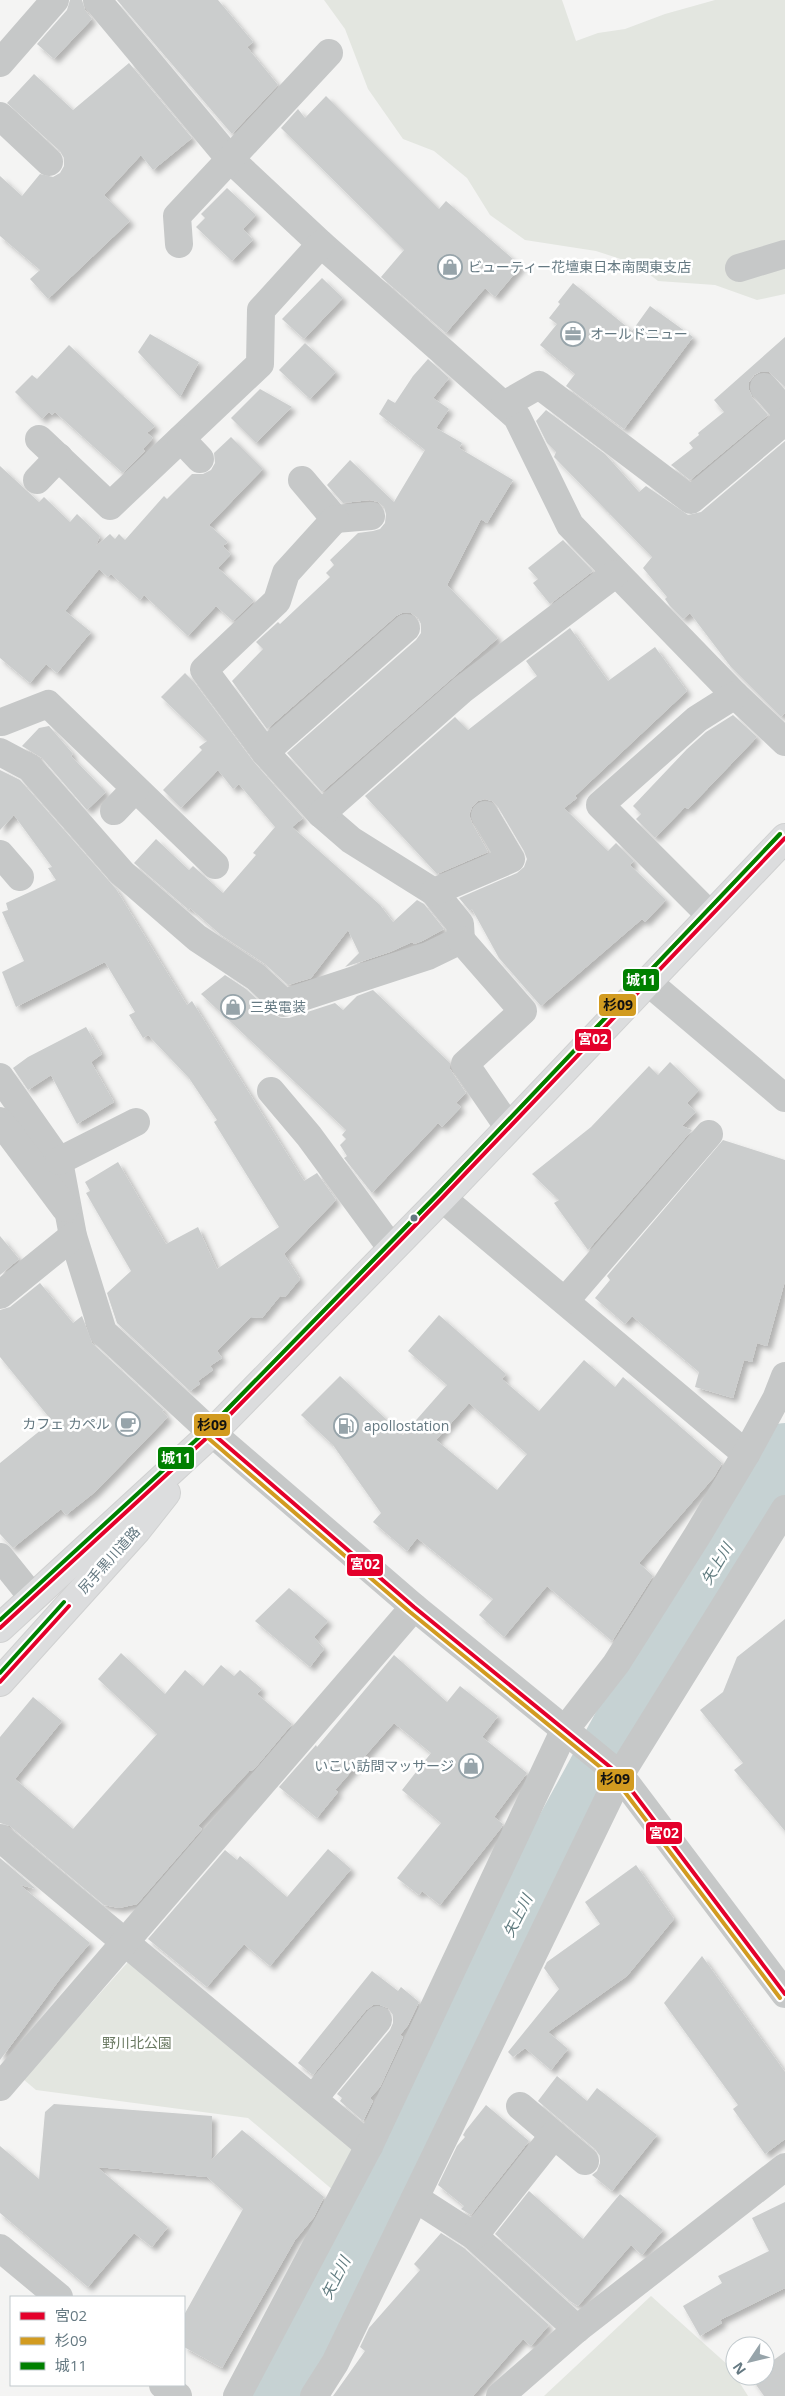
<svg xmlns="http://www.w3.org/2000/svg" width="785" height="2396" font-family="'Open Sans','Noto Sans JP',sans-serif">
  <defs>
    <filter id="shadow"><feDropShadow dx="4.5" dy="4.5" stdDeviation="2.5" flood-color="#0004"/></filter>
  </defs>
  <rect width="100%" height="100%" fill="#f4f4f3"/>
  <!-- green -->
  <g fill="#e3e6e0">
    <path d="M324 0H562L576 41 598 33 625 29 665 14 715 0H785V294L757 300 715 285 658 281 636 264 596 251 525 240 490 215 467 178 434 151 403 139 368 89 345 29Z"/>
    <path d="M129 1961 357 2148 334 2191 248 2118 36 2090 23 2079Z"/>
    <path d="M651 2296 729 2366 748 2396H544Z"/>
  </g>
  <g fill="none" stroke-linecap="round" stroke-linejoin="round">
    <!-- river -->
    <path stroke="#c6d2d3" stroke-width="56" d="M276 2396 549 1856 623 1721 785 1451"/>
  </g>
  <!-- building -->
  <g fill="#cbcdcd" fill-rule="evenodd" filter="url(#shadow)">
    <path d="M70 0H82L85 10 92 19 54 59 37 44 67 10Z"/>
    <path d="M117 0H218L253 42 247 47 278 85 232 134Z"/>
    <path d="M129 63 192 138 153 170 141 155 104 195 130 221 48 299 30 279 40 270 0 236V176L22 196 40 174 53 177 60 173 64 166V158L60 151 7 103 34 74 73 110Z"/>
    <path d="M326 96 439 209 446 201 521 266 495 297 485 288 446 333 381 277 404 250 281 128 298 109 305 118Z"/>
    <path d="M227 188 256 215 243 229 253 240 232 261 196 227 205 218 201 214Z"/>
    <path d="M322 278 343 298 304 339 282 319Z"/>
    <path d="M573 283 632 331 650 306 693 337 624 429 566 386 575 374 540 345 557 324 549 318 560 304 558 302Z"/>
    <path d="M150 334 199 362 180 397 138 352Z"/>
    <path d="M785 337V387L769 372H760L754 375 749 382V390L752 397 768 415 690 480 671 465 693 448 689 443 699 435 698 433 724 412 714 400Z"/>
    <path d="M305 343 336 372 310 399 279 370Z"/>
    <path d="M69 345 155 426 147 433 153 438 143 449 145 451 123 473 55 412 52 415 49 412 42 419 15 392 32 375 37 379Z"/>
    <path d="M428 359 449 378 433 398 449 409 436 428 462 443 459 448 513 480 487 523 481 519 447 585 498 638 322 792 287 753 416 640 421 633V624L418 618 411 613H402L396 616 267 729 232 681 263 649 256 642 278 622 280 624 330 577 326 573 334 565 330 560 358 533 373 531 380 529 385 523 386 514 384 507 378 502 370 500 343 503 327 485 350 460 394 502 425 450 379 414 388 399 395 403 413 376Z"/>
    <path d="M260 389 292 407 256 443 231 418Z"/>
    <path d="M546 410 605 454 639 492 646 486 688 515 701 512 785 441V713L781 717 731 667 690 613 683 619 670 606 665 599 667 597 643 568 652 557 554 457 556 452 547 443 536 421Z"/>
    <path d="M231 437 263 469 209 525 228 542 223 546 231 554 218 568 254 601 233 621 216 606 188 636 144 595 140 600 111 574 108 577 99 569 65 611 91 632 57 673 46 664 30 683 0 658V466L39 502 44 497 70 522 77 514 100 536 96 546 110 534 115 539 119 534 125 540 164 496 167 499 192 474H203L211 470 215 463 214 453Z"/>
    <path d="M563 540 593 571 550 604 533 583 538 579 528 568Z"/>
    <path d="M570 628 608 681 655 647 687 691 575 796 577 798 564 808 608 851 616 843 634 861 630 865 666 900 645 922 642 919 541 1006 499 958 472 909 470 911 459 898 517 873 524 867 527 859 524 851 498 807 492 801 485 799 478 801 472 807 469 815 472 823 488 852 437 874 365 796 455 717 468 730 537 676 526 661Z"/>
    <path d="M185 673 194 682 253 761 303 818 292 827 380 905 393 922 417 900 424 904 444 929 422 941 414 944 412 942 390 952 345 967 359 953 348 930 311 978 288 985 265 964 221 935 190 908 189 910 134 863 156 839 189 870 193 866 223 893 256 855 253 853 275 827 239 784 233 789 218 770 181 808 163 790 202 750 199 747 207 741 161 697Z"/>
    <path d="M733 715 757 737 688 809 685 807 655 838 636 819 641 814 633 806 687 749 706 732Z"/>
    <path d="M49 726 73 754 71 756 106 792 87 810 42 758 22 746 39 728Z"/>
    <path d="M0 770 20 780 116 889 187 1005 192 1001 304 1181 317 1173 336 1200 284 1254 300 1279 285 1297 280 1296 262 1318 251 1317 217 1351 222 1358 210 1366 213 1370 198 1381 200 1384 190 1391 117 1323 107 1293 131 1271 86 1193 90 1191 85 1182 118 1162 166 1244 198 1227 217 1269 279 1227 214 1122 217 1120 189 1078 148 1035 143 1038 129 1015 135 1012 105 962 16 1007 2 972 24 961 2 912 8 910 6 903 56 880 48 868 52 867 14 815 0 830Z"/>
    <path d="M225 975 246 989 273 1014 281 1018H289L335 1003 343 1010 357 996 373 990 450 1063V1069L466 1093 456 1103 461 1107 442 1127 438 1123 372 1193 344 1158 347 1156 340 1145 346 1139 342 1135 346 1130 201 994Z"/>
    <path d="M86 1027 102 1054 91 1062 114 1102 77 1124 51 1075 28 1090 13 1068 28 1057Z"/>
    <path d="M670 1062 699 1090 687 1103 696 1112 682 1126 692 1130 588 1250 554 1203 559 1200 532 1174 591 1127 649 1066 658 1075Z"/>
    <path d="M723 1140 785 1160V1281L767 1346 757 1343 752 1362 744 1360 733 1398 695 1387 699 1372 632 1316 625 1324 595 1298 610 1280 607 1276Z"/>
    <path d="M0 1236 19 1259 0 1275Z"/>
    <path d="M40 1283 73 1323 82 1316 92 1343 164 1410 162 1411 168 1417 95 1492 66 1515 61 1509 13 1548 0 1534V1463L52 1421 0 1357V1310L10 1307Z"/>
    <path d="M439 1315 506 1374 502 1379 539 1411 584 1360 615 1387 623 1377 722 1463 714 1477 639 1563 653 1576 612 1641 547 1586 504 1637 479 1615 493 1599 417 1538 407 1551 373 1522 381 1513 333 1445 301 1415 340 1376 403 1435 447 1385 408 1351ZM469 1403 527 1454 497 1490 436 1440Z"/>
    <path d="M289 1588 328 1621 314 1637 324 1649 310 1667 255 1621Z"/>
    <path d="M785 1619V1831L734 1770 743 1763 700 1710 723 1692 737 1657Z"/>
    <path d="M121 1653 165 1694 185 1670 203 1686 221 1665 234 1676 240 1670 262 1689 257 1694 292 1724 255 1768 251 1771 250 1770 198 1826 202 1829 137 1904 119 1908 104 1905 10 1826 0 1823V1737L33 1697 62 1721 15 1779 73 1829 157 1734 98 1679Z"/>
    <path d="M394 1655 447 1702 460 1686 498 1716 482 1737 527 1773 494 1817 503 1824 501 1828 440 1905 422 1891 419 1895 397 1878 441 1823 402 1790 431 1753 394 1723 335 1790 338 1792 317 1818 279 1787 316 1745 317 1747Z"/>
    <path d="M328 1849 351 1869 270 1966 244 1944 207 1987 148 1939 225 1850 237 1860 240 1856 287 1897Z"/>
    <path d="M0 1858 36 1889 20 1885 90 1943 60 1979 0 2060Z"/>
    <path d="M636 1865 674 1919 627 1976 548 2032 568 2049 551 2070 525 2048 513 2057 508 2052 559 1989 544 1968 547 1962 600 1924 585 1902Z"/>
    <path d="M702 1956 785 2072V2139L765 2154 733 2109 738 2105 664 2003Z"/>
    <path d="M372 1971 398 1991 401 1987 419 2002 408 2025 400 2035 403 2037 380 2087 370 2098 373 2101 363 2121 340 2101 342 2098 337 2094 390 2030 393 2023V2015L388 2008 380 2005H373L366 2010 313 2075 298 2063Z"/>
    <path d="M557 2076 587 2101 597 2088 657 2135 612 2191 592 2175 597 2171 600 2163V2156L595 2149 538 2101Z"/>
    <path d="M54 2104 212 2116 211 2160 242 2130 324 2197 314 2217 295 2240 222 2368 184 2347V2315L243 2209 207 2177 97 2167 168 2227 152 2247 134 2233 88 2287 0 2213V2146L39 2179 45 2112Z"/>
    <path d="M486 2105 529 2141 471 2215 461 2209 464 2206 438 2185 457 2146 465 2137 463 2135 466 2130Z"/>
    <path d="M529 2191 583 2239 620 2194 663 2230 642 2255 631 2245 578 2306 570 2301 495 2234Z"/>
    <path d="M785 2202V2288L720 2320 722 2323 700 2336 683 2306 722 2283 718 2276 769 2251 752 2218Z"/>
    <path d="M441 2233 464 2248 549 2325 531 2346 523 2339 473 2396H333L365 2351 360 2347 369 2328 420 2270 414 2264Z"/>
    <path d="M785 2352V2396H764L750 2376H765V2366Z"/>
  </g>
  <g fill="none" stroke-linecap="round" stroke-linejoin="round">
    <defs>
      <g id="major">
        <path d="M0 1628 212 1433 442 1198 785 838"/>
        <path d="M0 1682 136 1531 166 1493"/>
      </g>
    </defs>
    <!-- major casing -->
    <use href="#major" stroke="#d0d1d1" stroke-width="30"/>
    <!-- minor -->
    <g stroke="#c6c8c8" stroke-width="28">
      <path d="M97 0 229 158 321 244 517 417 570 525 735 695 785 742"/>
      <path d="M0 63 55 0"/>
      <path d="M0 116 49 162"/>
      <path d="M179 244 177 216 329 53"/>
      <path d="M739 268 785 254"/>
      <path d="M764 387 785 411"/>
      <path d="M504 405 539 385 691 500 785 421"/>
      <path d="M39 439 110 506 260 364 261 310 321 244"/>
      <path d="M181 439 200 459"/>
      <path d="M37 480 59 457"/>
      <path d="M302 480 335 519 371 516"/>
      <path d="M2 722 48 704 215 865"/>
      <path d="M0 752 30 768 122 873 197 938 256 977 284 1003 428 956 461 940 460 924 434 892 351 840 321 814 265 752 204 670 277 601 286 573 335 519"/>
      <path d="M265 752 406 628"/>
      <path d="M114 811 135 789"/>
      <path d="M321 814 463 689 615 574"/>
      <path d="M0 854 20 877"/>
      <path d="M434 892 511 859 485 815"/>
      <path d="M711 916 600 805 697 719 735 695"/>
      <path d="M461 940 523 1011 465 1064 509 1128"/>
      <path d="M648 982 785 1098"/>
      <path d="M0 1077 59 1161 73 1236 103 1332 212 1433 414 1607 620 1775 785 1994"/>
      <path d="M271 1091 309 1136 392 1249"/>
      <path d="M0 1121 65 1208"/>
      <path d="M59 1161 136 1122"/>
      <path d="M442 1198 746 1454"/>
      <path d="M0 1295 73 1236"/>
      <path d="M565 1301 709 1134"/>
      <path d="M0 1557 33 1598"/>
      <path d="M0 1838 369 2146"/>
      <path d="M0 2087 414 1607"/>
      <path d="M313 2099 378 2020"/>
      <path d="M520 2106 554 2135"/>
      <path d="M415 2198 474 2236 577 2329"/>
      <path d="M474 2236 554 2135 585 2161"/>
      <path d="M0 2248 59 2297"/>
      <path d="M163 2385 178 2396"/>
      <path d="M237 2396 369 2146 564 1731 616 1664 697 1536 746 1454 776 1399 785 1376"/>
      <path d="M314 2396 335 2363 620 1775 785 1509"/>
      <path d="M500 2396 577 2329 785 2167"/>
    </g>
    <!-- major -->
    <use href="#major" stroke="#dcddde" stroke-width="28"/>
    <defs>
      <g id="bus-1">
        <path d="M212 1433 414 1607 620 1775 785 1994"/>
        <path d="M0 1628 212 1433 442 1198 785 838"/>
        <path d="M0 1682 69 1606"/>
      </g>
      <path id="bus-2" d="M780 1998 615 1779 410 1612 208 1438 206 1433 208 1429 438 1194 780 834"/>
      <g id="bus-3">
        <path d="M0 1620 208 1429 438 1194 780 834"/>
        <path d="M0 1673 64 1602"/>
      </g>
    </defs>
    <!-- bus-1 casing -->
    <use href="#bus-1" stroke="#fff" stroke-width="8"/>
    <!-- bus-2 casing -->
    <use href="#bus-2" stroke="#fff" stroke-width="8"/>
    <!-- bus-3 casing -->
    <use href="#bus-3" stroke="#fff" stroke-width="8"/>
    <!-- bus-1 -->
    <use href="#bus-1" stroke="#e4002b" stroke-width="4"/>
    <!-- bus-2 -->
    <use href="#bus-2" stroke="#d29b20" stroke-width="4"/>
    <!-- bus-3 -->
    <use href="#bus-3" stroke="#008000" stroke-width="4"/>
  </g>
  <!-- icons -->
  <defs>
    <symbol id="shop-ring" viewBox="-11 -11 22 22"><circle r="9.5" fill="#fff" stroke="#97a4aa" stroke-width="1.5"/><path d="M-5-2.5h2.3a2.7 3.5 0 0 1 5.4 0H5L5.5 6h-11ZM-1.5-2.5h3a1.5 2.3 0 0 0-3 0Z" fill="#97a4aa"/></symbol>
    <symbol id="office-ring" viewBox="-11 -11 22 22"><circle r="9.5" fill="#fff" stroke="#97a4aa" stroke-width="1.5"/><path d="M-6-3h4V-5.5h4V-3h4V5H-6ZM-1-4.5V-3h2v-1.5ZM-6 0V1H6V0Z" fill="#97a4aa"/></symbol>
    <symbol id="cafe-ring" viewBox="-11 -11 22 22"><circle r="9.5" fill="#fff" stroke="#97a4aa" stroke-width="1.5"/><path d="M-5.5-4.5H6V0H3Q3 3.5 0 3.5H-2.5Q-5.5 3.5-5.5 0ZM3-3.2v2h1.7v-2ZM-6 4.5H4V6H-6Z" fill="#97a4aa"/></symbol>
    <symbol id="fuel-ring" viewBox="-11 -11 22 22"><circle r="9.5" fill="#fff" stroke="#97a4aa" stroke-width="1.5"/><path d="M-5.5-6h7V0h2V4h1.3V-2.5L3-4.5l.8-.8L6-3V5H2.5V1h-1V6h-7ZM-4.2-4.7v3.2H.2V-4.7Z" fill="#97a4aa"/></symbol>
  </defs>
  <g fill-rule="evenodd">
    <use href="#shop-ring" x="436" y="253" width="28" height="28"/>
    <use href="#office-ring" x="559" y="320" width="28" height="28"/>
    <use href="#shop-ring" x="219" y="993" width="28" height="28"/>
    <use href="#cafe-ring" x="114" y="1410" width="28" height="28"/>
    <use href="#fuel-ring" x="332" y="1412" width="28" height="28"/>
    <use href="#shop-ring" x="457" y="1752" width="28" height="28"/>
  </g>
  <!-- markers -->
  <circle fill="#657982" stroke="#fff" stroke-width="2" cx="414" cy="1218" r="4.5"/>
  <g text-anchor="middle" stroke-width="5" stroke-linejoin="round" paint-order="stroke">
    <!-- poi labels -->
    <g font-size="14" fill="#657982" stroke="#fff" text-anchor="start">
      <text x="468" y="272">ビューティー花壇東日本南関東支店</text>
      <text x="590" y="339">オールドニュー</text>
      <text x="250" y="1012">三英電装</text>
      <text x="110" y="1429" text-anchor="end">カフェ カペル</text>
      <text x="364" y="1431">apollostation</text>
      <text x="454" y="1771" text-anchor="end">いこい訪問マッサージ</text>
    </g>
    <!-- street labels -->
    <g font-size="14" fill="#657982" stroke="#fff">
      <text transform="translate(109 1560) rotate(-48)" y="5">尻手黒川道路</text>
    </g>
    <!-- park labels -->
    <g font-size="14" fill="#6b7a63" stroke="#fff">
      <text x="137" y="2048">野川北公園</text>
    </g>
    <!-- water labels -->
    <g font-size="15" font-style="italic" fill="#607b7f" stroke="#fff">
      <text transform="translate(717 1564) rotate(-59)" y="5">矢上川</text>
      <text transform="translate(518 1916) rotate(-63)" y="5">矢上川</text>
      <text transform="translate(336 2278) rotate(-63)" y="5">矢上川</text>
    </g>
  </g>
  <g stroke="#fff" stroke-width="2">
    <rect x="622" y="968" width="38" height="24" rx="5" fill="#008000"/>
    <rect x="598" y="993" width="39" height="24" rx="5" fill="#d29b20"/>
    <rect x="574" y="1028" width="38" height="24" rx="5" fill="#e4002b"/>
    <rect x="193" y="1413" width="38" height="24" rx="5" fill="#d29b20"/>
    <rect x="157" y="1446" width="38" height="24" rx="5" fill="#008000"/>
    <rect x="346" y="1553" width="38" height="24" rx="5" fill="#e4002b"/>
    <rect x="596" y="1768" width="39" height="24" rx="5" fill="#d29b20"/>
    <rect x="645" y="1821" width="38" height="24" rx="5" fill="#e4002b"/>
  </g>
  <g font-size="14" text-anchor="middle" font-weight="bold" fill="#fff">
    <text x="641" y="985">城11</text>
    <text x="593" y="1044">宮02</text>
    <text x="176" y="1463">城11</text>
    <text x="365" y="1569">宮02</text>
    <text x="664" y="1838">宮02</text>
  </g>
  <g font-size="14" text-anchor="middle" font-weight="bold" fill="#111">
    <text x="618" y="1010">杉09</text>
    <text x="212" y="1430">杉09</text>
    <text x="615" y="1784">杉09</text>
  </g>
  <!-- legend -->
  <rect x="10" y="2296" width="175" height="90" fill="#ffffff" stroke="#c1c9cd"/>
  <rect x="20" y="2312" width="25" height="8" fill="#e4002b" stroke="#c1c9cd"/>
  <text x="55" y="2321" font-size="15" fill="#657982">宮02</text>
  <rect x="20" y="2337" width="25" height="8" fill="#d29b20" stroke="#c1c9cd"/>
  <text x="55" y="2346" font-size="15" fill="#657982">杉09</text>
  <rect x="20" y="2362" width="25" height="8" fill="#008000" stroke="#c1c9cd"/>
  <text x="55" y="2371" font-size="15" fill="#657982">城11</text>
  <!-- north arrow -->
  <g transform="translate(750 2361) rotate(235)"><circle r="24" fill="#ffffff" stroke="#c1c9cd"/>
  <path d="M0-4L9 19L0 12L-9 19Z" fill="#97a4aa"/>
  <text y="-8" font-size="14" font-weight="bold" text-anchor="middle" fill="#657982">N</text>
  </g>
</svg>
